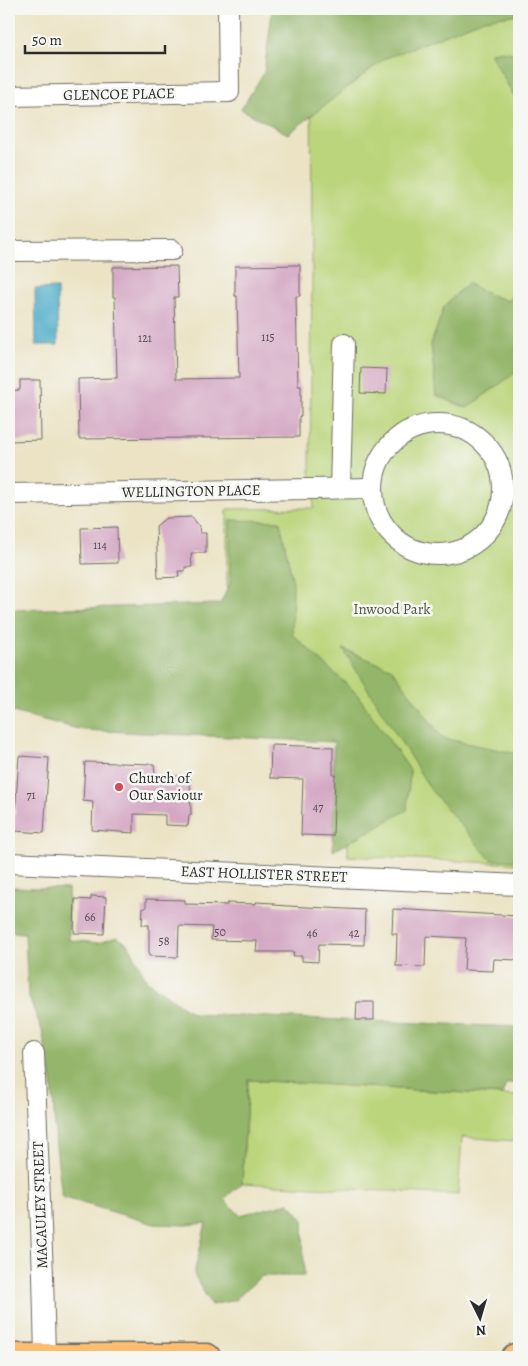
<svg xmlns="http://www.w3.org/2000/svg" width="528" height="1366" font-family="Alegreya,serif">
  <rect width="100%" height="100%" fill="#f6f6f2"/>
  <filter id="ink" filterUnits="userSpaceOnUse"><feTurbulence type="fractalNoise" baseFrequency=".02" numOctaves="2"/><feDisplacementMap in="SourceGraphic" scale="10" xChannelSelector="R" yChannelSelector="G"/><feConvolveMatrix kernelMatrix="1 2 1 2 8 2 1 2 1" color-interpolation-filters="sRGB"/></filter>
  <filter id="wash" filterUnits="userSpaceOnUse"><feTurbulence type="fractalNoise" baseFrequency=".0096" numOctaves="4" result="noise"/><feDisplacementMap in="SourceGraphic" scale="20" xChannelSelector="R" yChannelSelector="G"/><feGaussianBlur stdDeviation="1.12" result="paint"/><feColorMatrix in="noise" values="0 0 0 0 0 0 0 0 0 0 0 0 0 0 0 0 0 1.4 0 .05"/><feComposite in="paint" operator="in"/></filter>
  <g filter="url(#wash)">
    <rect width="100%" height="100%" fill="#ebe3c4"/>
    <!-- green -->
    <g fill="#bbd57b" stroke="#738053">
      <path d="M311 9H519V864L348 856 347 728 65 695 63 608 227 606V509L314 508 310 471 312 278Z"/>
      <path d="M248 1080 518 1096 515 1141 462 1137 458 1195 242 1183Z"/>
    </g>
    <!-- forest -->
    <g fill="#94b66b" stroke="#60704b">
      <path d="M275 9H519V14L484 19 384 59 288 134 241 109 264 73 272 13Z"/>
      <path d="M504 51 515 54 519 57V105L490 53Z"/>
      <path d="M519 278V370L467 408 436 395 431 344 444 307 467 283 490 295 509 301Z"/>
      <path d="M230 520 280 521 293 583 292 634 356 693 410 770 407 810 333 851 334 742 83 730 9 711V664H11L13 610 220 604 230 584Z"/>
      <path d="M343 649 392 669 442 738 519 754V861L491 860 431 790Z"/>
      <path d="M9 887 68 889 69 940 98 943 117 937 129 945 147 981 193 1014 519 1027V1082L506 1084 502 1095 248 1080 242 1183 224 1199 240 1215 289 1203 303 1220 304 1276H261L235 1300 211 1305 194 1274 206 1223 186 1225 154 1224 62 1197 56 1146 52 1082 42 1030 28 995 25 933 9 932Z"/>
    </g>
    <!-- water -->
    <path fill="#48aac7" stroke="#3a6a79" d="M57 288 58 345H36L35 289Z"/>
    <g id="blocks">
      <!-- building -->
      <g fill="#d4a8c4">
        <path d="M300 265V296H296L298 386H301V416H299V437L79 439 78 379 117 378 115 297H113V267L177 266 178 297H174L176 379 239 378 237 296H235V266Z"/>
        <path d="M361 368 387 369 386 394 360 393Z"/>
        <path d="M20 380H40L41 440 9 441V391L20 390Z"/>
        <path d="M192 517 199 526 200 533H206V553H191L192 567H185V571H178L179 577 158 578 156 526 166 518Z"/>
        <path d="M117 527 118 563 82 564 81 528Z"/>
        <path d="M271 745 333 747V775H335L333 836 301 835 303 779 270 778Z"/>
        <path d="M19 756 49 758 44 833 14 831Z"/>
        <path d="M85 762 154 764 155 775 190 777 191 815H189L188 826 165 825V815L134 814V833L92 830 93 802 83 801Z"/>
        <path d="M91 896 106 897 104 934 74 933 75 899 91 900Z"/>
        <path d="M146 899 185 900V904L227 905V903L256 904V902L274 903V905L288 906 365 910 364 945 319 944 318 962 302 961V956H293L294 952H256L257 941 211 940 212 927 179 926 178 957 149 956V925H142L143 908H146Z"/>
        <path d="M393 909 519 916V960L494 959 493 971 464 970 466 938 426 936 425 967 396 966 397 934H392Z"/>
        <path d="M357 1002H374V1020H356Z"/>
      </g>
    </g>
  </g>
  <g filter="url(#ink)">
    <use href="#blocks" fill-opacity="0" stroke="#6e6b61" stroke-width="1"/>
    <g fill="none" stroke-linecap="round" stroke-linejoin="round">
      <defs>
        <g id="minor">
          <path d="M9 96 229 92 228 9"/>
          <path d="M9 251 172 250"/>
          <circle cx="438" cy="489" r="65"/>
          <path d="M340 488 344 344"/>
          <path d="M9 494 373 488"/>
          <path d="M9 863 519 885"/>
          <path d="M34 1053 43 1276 45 1356"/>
        </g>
        <g id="major">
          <path d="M9 1357H207"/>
          <path d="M515 1357H519"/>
        </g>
      </defs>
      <!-- minor casing -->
      <use href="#minor" stroke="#6e6b61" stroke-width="22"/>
      <!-- major casing -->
      <use href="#major" stroke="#6e6b61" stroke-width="29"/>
      <!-- minor -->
      <use href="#minor" stroke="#fff" stroke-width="20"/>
      <!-- major -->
      <use href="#major" stroke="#fcbd6f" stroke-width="26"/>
    </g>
  </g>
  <!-- markers -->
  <circle fill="#d1495b" stroke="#f6f6f2" stroke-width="2" cx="119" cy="787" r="5"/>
  <g text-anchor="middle" stroke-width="5" stroke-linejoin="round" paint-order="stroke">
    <!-- number labels -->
    <g font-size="12" fill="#554a51">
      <text x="268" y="341">115</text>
      <text x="145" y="342">121</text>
      <text x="100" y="549">114</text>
      <text x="31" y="799">71</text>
      <text x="318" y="811">47</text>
      <text x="90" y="921">66</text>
      <text x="220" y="936">50</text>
      <text x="312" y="937">46</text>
      <text x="354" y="937">42</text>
      <text x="164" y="945">58</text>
    </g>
    <!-- street labels -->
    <g font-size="15" fill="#2b2b2b" stroke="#f6f6f2">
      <text transform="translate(119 94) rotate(-1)" y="5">GLENCOE PLACE</text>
      <text transform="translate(191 491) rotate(-1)" y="5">WELLINGTON PLACE</text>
      <text transform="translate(264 874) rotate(2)" y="5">EAST HOLLISTER STREET</text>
      <text transform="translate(40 1205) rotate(-92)" y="5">MACAULEY STREET</text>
    </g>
    <!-- park labels -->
    <g font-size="15" fill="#4f563f" stroke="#f6f6f2">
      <text x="392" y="614">Inwood Park</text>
    </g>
    <!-- poi labels -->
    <g font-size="15" fill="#2b2b2b" stroke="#f6f6f2" text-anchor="start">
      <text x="129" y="783">Church of<tspan x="129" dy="17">Our Saviour</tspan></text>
    </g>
  </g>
  <!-- margin -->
  <rect width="528" height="1366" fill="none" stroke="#f6f6f2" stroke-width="30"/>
  <!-- north arrow -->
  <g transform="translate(480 1318) rotate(175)" stroke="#f6f6f2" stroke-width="4" paint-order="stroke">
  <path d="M0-4L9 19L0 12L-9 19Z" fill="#2b2b2b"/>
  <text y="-8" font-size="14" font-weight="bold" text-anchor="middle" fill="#2b2b2b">N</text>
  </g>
  <!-- scale -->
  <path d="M25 45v8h140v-8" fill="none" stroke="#2b2b2b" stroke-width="2.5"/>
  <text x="32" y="45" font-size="15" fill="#2b2b2b" stroke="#f6f6f2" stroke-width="4" paint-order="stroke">50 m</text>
</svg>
